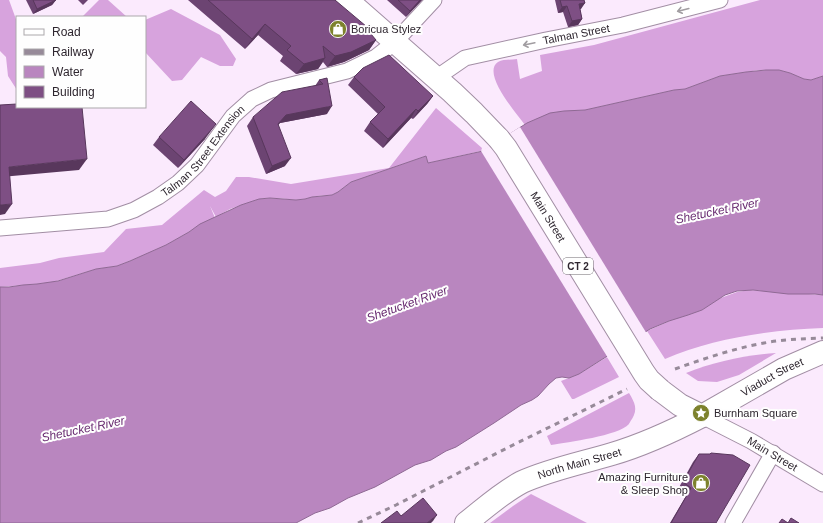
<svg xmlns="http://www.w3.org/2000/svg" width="823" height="523" font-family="Arial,sans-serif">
  <rect width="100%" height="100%" fill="#fbeafd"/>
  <!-- forest -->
  <g fill="#d7a3dd">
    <path d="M0 0H9L17 22V90L8 76 6 57 0 51Z"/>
    <path d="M99 0H108L127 17H82Z"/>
    <path d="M760 0H823V76L811 80 804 79 790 73 779 70H759L720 76 685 89 674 90 585 110 558 112 535 120 525 125C517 114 481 73 498 62 503 59 511 60 517 59L520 79 542 71 540 55 594 45Z"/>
    <path d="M171 9 220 35 236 59 233 66H220L201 57 182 80 172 81 145 52V20Z"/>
    <path d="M436 108 482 148 481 151 428 163 426 156 351 182 338 192 332 195 317 196 305 199 296 200 277 198H264L230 209 216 217 210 206 215 218 198 226 189 232 166 245 142 256 117 266 96 269 50 283 0 287V268L40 263 59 258 104 252 126 229 162 225 204 190 215 197 226 191 236 177H249L291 184 389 168Z"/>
    <path d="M750 290 823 295V328C770 330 713 338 665 359L647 331 674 319 702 310 718 299 737 292Z"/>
    <path d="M776 353 739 375 717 382 698 381 686 373C714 362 745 355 776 353Z"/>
    <path d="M607 357 619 377 574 399H572L561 381 579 374Z"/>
    <path d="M629 393C635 403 638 409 632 419 631 420 629 424 629 424 618 436 568 442 551 445L547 436Z"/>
    <path d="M531 494 587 523H490L513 506Z"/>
  </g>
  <!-- water -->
  <path fill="#b986bf" stroke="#8f6994" d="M766 70H779L790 73 804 79 811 80 823 76V295L815 294H788L753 290 737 291 725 295 702 310 688 315 669 321 650 329 579 374 569 378 562 377 556 378 549 384 538 396 532 400 521 405 494 423 456 447 446 451 431 460 415 465 375 487 348 498 330 508 315 513 296 523H0V287H9L23 285 37 284 58 281 96 269 117 266 130 261 166 245 189 232 200 224 241 205 259 199 270 198 296 200 305 199 312 197 332 195 338 192 351 182 426 156 428 163 483 151 527 123 550 113 564 111 585 110 674 90 685 89 720 76 746 72Z"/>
  <!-- pier -->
  <path fill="#fbeafd" d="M520 127 647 334 608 358 481 151Z"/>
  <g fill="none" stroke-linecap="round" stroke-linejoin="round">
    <defs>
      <g id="street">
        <path id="s1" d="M436 78 465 58 546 40 623 25 720 0"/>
        <path id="s2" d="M0 228 108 219 134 210 158 197 178 183 197 165 233 116 252 99 271 90 347 71 376 57 395 42 434 0"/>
        <path id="s3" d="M702 416 751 441 823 484"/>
        <path d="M733 523 773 453"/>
      </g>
      <g id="secondary">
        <path id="s4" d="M466 523C484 509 501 493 522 482 551 469 582 463 612 454 643 445 673 431 702 416"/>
      </g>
      <g id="highway">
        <path d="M347 0 452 92 474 113 499 139"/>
        <path id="s5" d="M660 390 680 405 702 416 784 369 823 352"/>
      </g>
    </defs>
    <!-- street casing -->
    <use href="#street" stroke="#a28ea4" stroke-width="17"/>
    <!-- secondary casing -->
    <use href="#secondary" stroke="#a28ea4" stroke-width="24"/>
    <!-- highway casing -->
    <use href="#highway" stroke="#a28ea4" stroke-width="24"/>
    <!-- street -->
    <use href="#street" stroke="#fff" stroke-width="15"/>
    <!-- secondary -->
    <use href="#secondary" stroke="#fff" stroke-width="22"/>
    <!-- highway -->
    <use href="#highway" stroke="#fff" stroke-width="22"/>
    <!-- rail -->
    <g stroke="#978a99" stroke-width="3" stroke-dasharray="5 5" stroke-linecap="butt">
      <path d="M675 369C706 358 738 347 770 342 788 339 805 339 823 338"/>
      <path d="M358 523 396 505 509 447 627 389"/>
    </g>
    <defs>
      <g id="highway-bridge">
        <path id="s6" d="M499 139 506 148 644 373 649 380 660 390"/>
      </g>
    </defs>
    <!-- highway-bridge casing -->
    <use href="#highway-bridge" stroke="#a28ea4" stroke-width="24" stroke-linecap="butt"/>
    <!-- highway-bridge -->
    <use href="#highway-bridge" stroke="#fff" stroke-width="22"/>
  </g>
  <!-- wall -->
  <g fill="#6c4472">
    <path d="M26 0H56L52 5 33 14Z"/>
    <path d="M78 0H88L83 5Z"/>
    <path d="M188 0H335L376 40 369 50 344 62 327 67 323 62 318 69 296 74 280 61 283 56 258 35 245 49Z"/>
    <path d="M387 0H422L406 17Z"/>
    <path d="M555 0H584L585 3 580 9 582 19 578 25 568 27 563 12 558 13Z"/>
    <path d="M354 77 433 96 427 104 413 119 411 118 383 148 364 131 370 122 378 114 348 85Z"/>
    <path d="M327 78V114L280 123 278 125 285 166 266 174 247 126 253 117 315 86 319 80Z"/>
    <path d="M159 137 205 139 178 168 153 145Z"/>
    <path d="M699 454 716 523H670L686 496 677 491 693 462Z"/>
  </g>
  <!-- shaded-wall -->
  <g fill="#58375c">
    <path d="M56 0 52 5 33 14 37 9Z"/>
    <path d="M420 0H422L406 17 410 11Z"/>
    <path d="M585 3 581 9 575 10 579 4Z"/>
    <path d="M567 6 563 12 558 13 562 7Z"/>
    <path d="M582 19 578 25 568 27 572 21Z"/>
    <path d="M265 24 258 35 245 49 252 39Z"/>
    <path d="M376 40 369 50 344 62 327 67 335 56Z"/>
    <path d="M325 58 318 69 296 74 304 64Z"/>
    <path d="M433 96 427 104 413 119 418 111Z"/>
    <path d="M332 106 327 114 280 123 272 132 278 124 286 115Z"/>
    <path d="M416 109 411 118 383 148 388 139Z"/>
    <path d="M216 124 205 139 178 168 184 160Z"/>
    <path d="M291 158 285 166 266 174 272 166Z"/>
    <path d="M87 159 79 170 1 177 9 167Z"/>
    <path d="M12 204 5 214 0 215V205Z"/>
    <path d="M437 515 433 521 431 523H427Z"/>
  </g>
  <!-- building -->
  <g fill="#7e4f84" stroke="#58375c">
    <path d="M33 0H56L37 9Z"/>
    <path d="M208 0H335L373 32 371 34 376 40 351 52 335 56 323 46 325 58 304 64 287 50 291 46 265 24 252 39Z"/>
    <path d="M398 0H420L410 11Z"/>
    <path d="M560 0H584L585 3 579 4 582 19 572 21 567 6 562 7Z"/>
    <path d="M389 55 433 96 418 111 416 109 388 139 370 122 385 107 354 77 363 68Z"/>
    <path d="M327 78 332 106 286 115 278 124 291 158 272 166 253 117 282 92 323 84 319 80Z"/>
    <path d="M191 101 216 124 211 130 184 160 159 137Z"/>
    <path d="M17 104V107H82L87 159 9 167 12 204 0 205V105Z"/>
    <path d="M711 453 733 455 750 465 716 523H671L691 488 683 482 699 454H710Z"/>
    <path d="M423 498 437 515 427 523H381L397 511 401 516Z"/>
    <path d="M791 518 799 523H788Z"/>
    <path d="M782 519 788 523H779Z"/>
  </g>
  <!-- one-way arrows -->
  <defs><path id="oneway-shaft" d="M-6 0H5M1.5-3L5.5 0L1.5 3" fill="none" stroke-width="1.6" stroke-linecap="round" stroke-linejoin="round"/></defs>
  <g stroke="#a19da1">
    <use href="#oneway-shaft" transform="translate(683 10) rotate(166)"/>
    <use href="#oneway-shaft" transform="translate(529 44) rotate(168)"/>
  </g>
  <!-- icons -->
  <defs>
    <symbol id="shop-disc" viewBox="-11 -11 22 22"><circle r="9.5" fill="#7d822d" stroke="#fefefe"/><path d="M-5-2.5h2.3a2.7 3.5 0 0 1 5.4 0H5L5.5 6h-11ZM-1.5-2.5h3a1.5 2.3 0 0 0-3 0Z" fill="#fff"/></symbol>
    <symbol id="sight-disc" viewBox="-11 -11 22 22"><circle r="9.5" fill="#7d822d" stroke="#fefefe"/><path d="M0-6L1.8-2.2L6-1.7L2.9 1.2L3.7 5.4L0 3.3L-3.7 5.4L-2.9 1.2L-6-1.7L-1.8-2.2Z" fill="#fff"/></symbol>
  </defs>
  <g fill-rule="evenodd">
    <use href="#shop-disc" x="328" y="19" width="20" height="20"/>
    <use href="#sight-disc" x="691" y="403" width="20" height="20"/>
    <use href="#shop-disc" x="691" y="473" width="20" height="20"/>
  </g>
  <g text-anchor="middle" stroke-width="4" stroke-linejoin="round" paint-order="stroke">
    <!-- shield labels -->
    <rect fill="#fefefe" stroke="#6c676d" stroke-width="1" x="563" y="258" width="30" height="16" rx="3"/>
    <g font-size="10" font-weight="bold" fill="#2e262f">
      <text x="578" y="270">CT 2</text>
    </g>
    <!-- poi labels -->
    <g font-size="11" fill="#2e262f" stroke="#fefefe" text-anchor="start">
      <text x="351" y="33">Boricua Stylez</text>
      <text x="714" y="417">Burnham Square</text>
      <text x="688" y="481" text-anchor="end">Amazing Furniture<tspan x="688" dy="13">&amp; Sleep Shop</tspan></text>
    </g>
    <!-- street labels -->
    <g font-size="11" fill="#2e262f" stroke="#fefefe">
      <text dy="4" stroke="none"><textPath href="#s1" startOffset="149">Talman Street</textPath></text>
      <text dy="4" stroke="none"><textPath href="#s2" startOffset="228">Talman Street Extension</textPath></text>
      <text dy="4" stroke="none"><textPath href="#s6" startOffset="92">Main Street</textPath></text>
      <text dy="4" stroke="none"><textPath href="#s5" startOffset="130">Viaduct Street</textPath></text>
      <text dy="4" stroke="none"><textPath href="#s3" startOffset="80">Main Street</textPath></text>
      <text dy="4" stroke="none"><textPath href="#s4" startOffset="130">North Main Street</textPath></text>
    </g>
    <!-- water labels -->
    <g font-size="12" font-style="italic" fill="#692c71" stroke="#fefefe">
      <text transform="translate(717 211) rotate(-12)" y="4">Shetucket River</text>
      <text transform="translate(407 304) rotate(-20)" y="4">Shetucket River</text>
      <text transform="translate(83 429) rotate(-12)" y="4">Shetucket River</text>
    </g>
  </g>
  <!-- legend -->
  <rect x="16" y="16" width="130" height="92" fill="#fefefe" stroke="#aba8ab"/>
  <rect x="24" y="29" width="20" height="6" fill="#ffffff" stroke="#aba8ab"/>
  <text x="52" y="36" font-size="12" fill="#2e262f">Road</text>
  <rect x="24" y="49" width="20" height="6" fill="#978a99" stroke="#aba8ab"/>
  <text x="52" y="56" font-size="12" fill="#2e262f">Railway</text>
  <rect x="24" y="66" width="20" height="12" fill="#b986bf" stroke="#aba8ab"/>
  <text x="52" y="76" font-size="12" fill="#2e262f">Water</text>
  <rect x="24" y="86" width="20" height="12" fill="#7e4f84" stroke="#aba8ab"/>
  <text x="52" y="96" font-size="12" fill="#2e262f">Building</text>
</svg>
